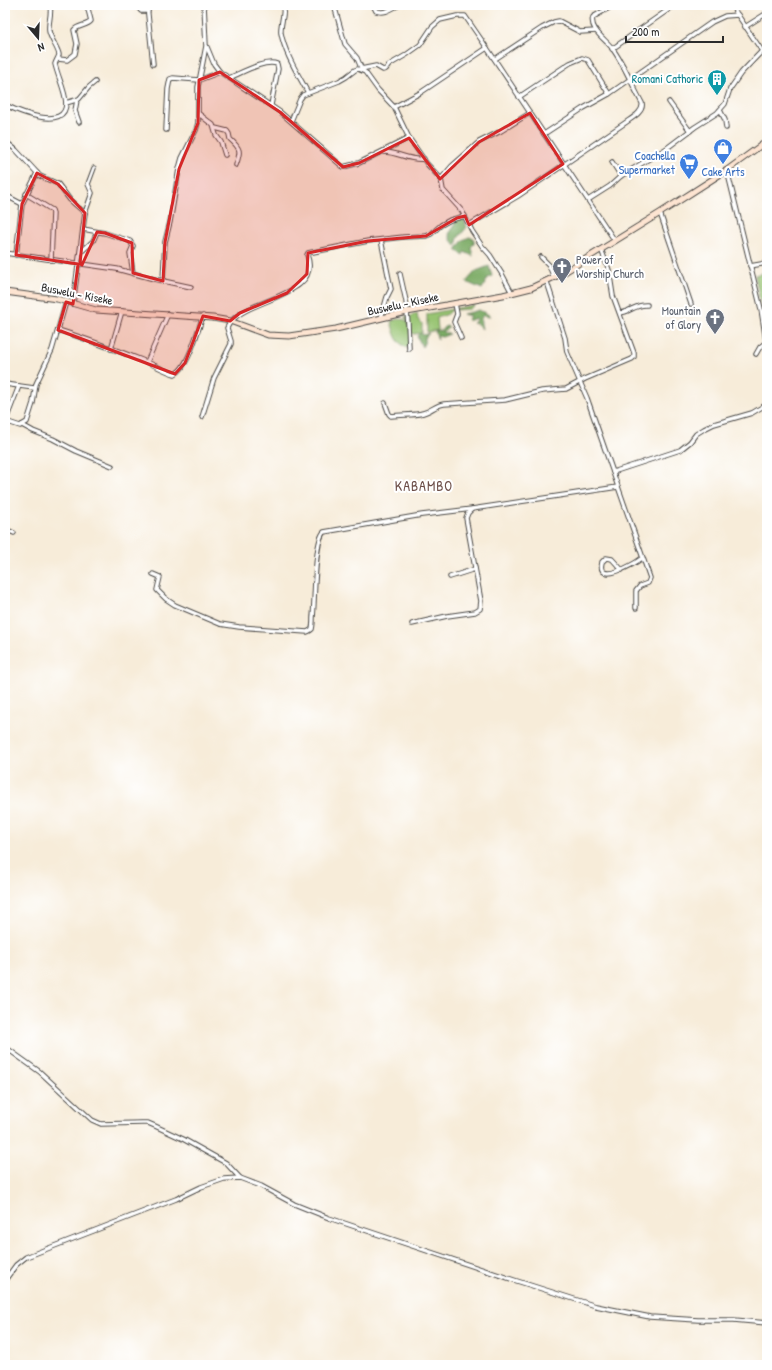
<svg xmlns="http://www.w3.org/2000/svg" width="772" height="1370" font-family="'Patrick Hand',sans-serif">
  <rect width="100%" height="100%" fill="#fff"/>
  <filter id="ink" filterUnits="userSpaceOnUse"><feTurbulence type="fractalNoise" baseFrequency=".025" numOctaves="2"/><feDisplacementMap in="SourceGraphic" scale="8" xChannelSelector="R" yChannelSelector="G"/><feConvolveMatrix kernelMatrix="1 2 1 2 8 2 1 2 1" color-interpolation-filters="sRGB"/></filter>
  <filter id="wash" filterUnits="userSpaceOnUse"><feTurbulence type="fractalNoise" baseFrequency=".012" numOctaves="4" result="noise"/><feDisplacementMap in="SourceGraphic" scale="16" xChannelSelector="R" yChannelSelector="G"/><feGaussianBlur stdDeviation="0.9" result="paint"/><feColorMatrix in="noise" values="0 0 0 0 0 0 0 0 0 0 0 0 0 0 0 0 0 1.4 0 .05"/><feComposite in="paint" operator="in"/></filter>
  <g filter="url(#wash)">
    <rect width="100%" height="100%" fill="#f7ecd9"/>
    <!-- green -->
    <g fill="#98c472" stroke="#62784e">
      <path d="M767 272V338L755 275Z"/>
      <path d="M474 305 470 309 452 310 448 314 437 318 438 330 427 332V314Z"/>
      <path d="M417 313 418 320 422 323V333L414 334 411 333 408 320 404 317H409Z"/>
      <path d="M398 319H402L407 321 412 338 407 348C395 341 395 335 391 321Z"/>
    </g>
    <!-- forest -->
    <g fill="#7aaa64" stroke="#526a48">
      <path d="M463 217 467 227 458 238 456 246 451 240 449 234 455 225 454 220Z"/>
      <path d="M469 237 474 238V244L471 247 473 256 464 252 463 255 456 250 463 240Z"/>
      <path d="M489 266 492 276 488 278 482 289 466 282 476 271Z"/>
      <path d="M479 310 489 315 490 316 487 317 484 315C479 318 481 324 482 329L477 324 473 323 477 320 476 318 468 321V319L470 316 463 314 472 312Z"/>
      <path d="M447 326 449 327 443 332 450 334 442 337 437 336 438 340 435 331 442 330 444 327Z"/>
      <path d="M420 333 424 335 429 333 425 338V341L422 347 417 336Z"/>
    </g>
  </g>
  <g filter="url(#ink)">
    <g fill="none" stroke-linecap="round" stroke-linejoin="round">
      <defs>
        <g id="street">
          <path d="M136 5 141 11H148"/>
          <path d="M147 5 153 64"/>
          <path d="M283 5C285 15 280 24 281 33 285 54 298 74 308 93"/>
          <path d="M334 5 345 44 357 58 362 70"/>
          <path d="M340 5V6"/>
          <path d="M373 5 376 11C385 14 391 9 399 5"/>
          <path d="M731 5 762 51 767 53"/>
          <path d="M5 8 8 5"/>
          <path d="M745 27 767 13"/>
          <path d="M207 47 214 64 220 72 280 112 343 167 359 163 409 138"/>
          <path d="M612 49 675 5"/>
          <path d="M58 59 67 60 75 54 77 44 74 30C78 25 87 26 91 21L87 5"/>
          <path d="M495 59 542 28 554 22 559 21 580 32 596 31"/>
          <path d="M361 69 376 66 383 70 386 69 389 65 406 55 420 45 432 27 440 20 457 16H465L489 51 615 241"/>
          <path d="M229 78C241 73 265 59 277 64L278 69 271 105"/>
          <path d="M519 97 570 63 582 58 588 60 609 94"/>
          <path d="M77 100 75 111 79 122"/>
          <path d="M669 102 690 131"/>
          <path d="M66 103 79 99 89 87 95 82"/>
          <path d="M5 105C18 111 66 132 66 103 65 90 58 77 55 64 56 61 58 58 59 55 59 50 50 38 49 31 48 22 52 14 50 5"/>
          <path d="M394 107 420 93 487 48"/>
          <path d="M720 110 725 120 726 128"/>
          <path d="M199 114 213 125 216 135 221 142 225 155"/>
          <path d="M291 121 300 99 303 95 339 81 346 77 355 70 358 69 365 72 378 90 394 107 409 138 427 164 441 179 443 190 462 211 472 231 482 246 490 255 502 274 512 293"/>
          <path d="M215 128 227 131 229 134 230 139C241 149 241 151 236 165"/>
          <path d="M166 130 168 89 170 79 173 78 199 80 220 72"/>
          <path d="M544 134 582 109 609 94 712 22 725 16 738 15"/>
          <path d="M5 141 16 150 40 176 58 184 70 200 85 213"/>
          <path d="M384 152C398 152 409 161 424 159"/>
          <path d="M612 162 621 176"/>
          <path d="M727 170 761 309 767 347"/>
          <path d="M441 179 452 166 479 142 501 131 530 113"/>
          <path d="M26 194 52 210 53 213 51 260"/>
          <path d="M5 195 22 204"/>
          <path d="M588 200 610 186 621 176 667 148 695 127 717 113 725 104 730 89 741 73 762 51"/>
          <path d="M660 213 691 304"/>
          <path d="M469 225 518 196 625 123C632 118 644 112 642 103 632 85 624 64 612 48 605 39 589 29 593 17L614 5"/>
          <path d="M83 229 105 233 130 241 133 246 130 253 133 273"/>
          <path d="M381 240 391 289 387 297 381 318"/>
          <path d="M5 253 117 269 154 279 191 287"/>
          <path d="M80 253 93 241 97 232"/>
          <path d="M16 255 22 204 37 173"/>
          <path d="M541 257 549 265 554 278"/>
          <path d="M750 266 767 263"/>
          <path d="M400 274 406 301 408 323 409 349"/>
          <path d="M163 281 165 242 170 222 179 169 182 158 196 130 198 123V87L206 46 204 5"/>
          <path d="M547 282 565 338 567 352 587 398 650 578 648 583 640 586 636 591V608"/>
          <path d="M455 303 457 314 454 322 461 338"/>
          <path d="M73 304 85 213 92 193 88 184 94 168"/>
          <path d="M620 313C630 312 636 304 647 305"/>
          <path d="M58 330C87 339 116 350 144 361 155 365 164 371 175 374 188 369 198 329 203 316"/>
          <path d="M111 349 122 311"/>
          <path d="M756 354 760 347 766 342"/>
          <path d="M147 362 168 314"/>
          <path d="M5 384 34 388"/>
          <path d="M385 403 389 414 391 416C402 414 413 416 423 413 431 411 436 405 444 404L505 400 542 391 566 389 585 379 632 359 634 357V353L613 296 609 270 601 249"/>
          <path d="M202 417 214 378 231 344V341L227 328C238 298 324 299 307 255L308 253 368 241 404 237 426 236 431 234 441 225 450 220 465 216"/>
          <path d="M7 423V417L19 386"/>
          <path d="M22 425 33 431 53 439 76 451 112 466"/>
          <path d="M5 426 8 422 20 426 27 422 33 403 36 384 52 350 66 302"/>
          <path d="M613 472 680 450 690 442 696 434 704 429 714 424 752 413 767 404"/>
          <path d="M5 529 14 533"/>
          <path d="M622 570 612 559 606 558 602 562C596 586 635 564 642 558"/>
          <path d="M153 574 160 577 157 590 166 599 175 605 220 624 239 627 307 632C309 631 310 631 312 629 313 625 313 620 313 617 315 601 314 540 324 532L422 515 472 509 618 487"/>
          <path d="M450 577 475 569"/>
          <path d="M412 624 447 616 475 612 480 609 481 601 466 518 468 513 472 509"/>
          <path d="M5 1047 40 1072 92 1120 101 1124 142 1123H148L155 1126 183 1139 226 1163 240 1178"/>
          <path d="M5 1280 16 1265 26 1257 176 1199 201 1187 224 1179 240 1178 261 1186 294 1204 329 1218 517 1281 596 1306 650 1317 698 1320H734L767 1323"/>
        </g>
        <path id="secondary" d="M5 292 57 299 96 310 213 318 230 321 268 335 289 336 336 329 407 312 503 295 531 288 563 273 660 213 727 170 767 141"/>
      </defs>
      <!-- street casing -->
      <use href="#street" stroke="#4a4845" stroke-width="5.5"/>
      <!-- secondary casing -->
      <use href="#secondary" stroke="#4a4845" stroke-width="7"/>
      <!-- street -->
      <use href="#street" stroke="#fff" stroke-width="3.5"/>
      <!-- secondary -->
      <use href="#secondary" stroke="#fde4d1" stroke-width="5"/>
    </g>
  </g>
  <!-- marked area -->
  <path fill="#d62828" fill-opacity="0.2" stroke="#d62828" stroke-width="3" stroke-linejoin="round" d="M220 72 280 112 343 167 359 163 409 138 440 179 479 142 530 113 563 164 469 225 465 216 457 218 426 236 368 241 308 253 307 274 287 293 240 313 230 321 203 316 185 363 175 374 58 330 66 302 73 304 78 264 16 255 22 204 37 173 58 184 85 213 80 264 82 265 97 232 105 233 132 243 133 273 163 281 165 242 179 169 198 123 199 80Z"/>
  <!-- icons -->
  <defs>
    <symbol id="building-pin" viewBox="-11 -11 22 30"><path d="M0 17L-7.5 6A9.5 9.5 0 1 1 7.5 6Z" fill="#0f9aa8" stroke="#fff"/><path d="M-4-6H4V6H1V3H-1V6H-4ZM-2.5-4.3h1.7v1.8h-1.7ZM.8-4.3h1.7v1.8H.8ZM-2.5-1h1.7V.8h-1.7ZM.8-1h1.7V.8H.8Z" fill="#fff"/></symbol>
    <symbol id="shop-pin" viewBox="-11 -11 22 30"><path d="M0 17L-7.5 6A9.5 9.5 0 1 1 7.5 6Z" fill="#3f7fe0" stroke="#fff"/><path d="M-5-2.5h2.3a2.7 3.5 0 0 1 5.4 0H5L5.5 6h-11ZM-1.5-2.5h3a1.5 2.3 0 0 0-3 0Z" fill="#fff"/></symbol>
    <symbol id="supermarket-pin" viewBox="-11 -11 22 30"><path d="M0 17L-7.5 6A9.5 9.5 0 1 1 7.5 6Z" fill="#3f7fe0" stroke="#fff"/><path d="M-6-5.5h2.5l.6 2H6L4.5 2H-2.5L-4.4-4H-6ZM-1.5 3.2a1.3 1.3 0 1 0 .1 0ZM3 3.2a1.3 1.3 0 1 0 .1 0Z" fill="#fff"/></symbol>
    <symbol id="church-pin" viewBox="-11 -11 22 30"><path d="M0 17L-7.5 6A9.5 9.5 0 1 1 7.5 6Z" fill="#6b7280" stroke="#fff"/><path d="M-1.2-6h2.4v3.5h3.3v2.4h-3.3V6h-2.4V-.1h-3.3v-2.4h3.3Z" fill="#fff"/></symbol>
  </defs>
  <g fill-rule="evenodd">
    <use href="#building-pin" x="706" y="68" width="22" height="30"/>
    <use href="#shop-pin" x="712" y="137" width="22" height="30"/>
    <use href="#supermarket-pin" x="678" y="152" width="22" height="30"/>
    <use href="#church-pin" x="551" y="256" width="22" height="30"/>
    <use href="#church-pin" x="704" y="307" width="22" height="30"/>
  </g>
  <g text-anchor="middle" stroke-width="4" stroke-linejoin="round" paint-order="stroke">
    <!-- culture labels -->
    <g font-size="12" fill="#0d838f" stroke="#fff" text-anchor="end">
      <text x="703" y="83">Romani Cathoric</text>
    </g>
    <!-- shop labels -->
    <g font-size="12" fill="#366cbe" stroke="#fff" text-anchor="end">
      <text x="675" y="160">Coachella<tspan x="675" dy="14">Supermarket</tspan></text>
      <text x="723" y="176" text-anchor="middle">Cake Arts</text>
    </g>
    <!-- worship labels -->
    <g font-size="12" fill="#5b616d" stroke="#fff" text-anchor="start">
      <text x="576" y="264">Power of<tspan x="576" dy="14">Worship Church</tspan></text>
      <text x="701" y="315" text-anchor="end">Mountain<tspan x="701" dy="14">of Glory</tspan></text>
    </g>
    <!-- street labels -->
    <g font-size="12" fill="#2b2b2b" stroke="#fff">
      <text transform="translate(77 294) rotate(11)" y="4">Buswelu - Kiseke</text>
      <text transform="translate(403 304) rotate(-12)" y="4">Buswelu - Kiseke</text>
    </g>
    <!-- quarter labels -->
    <g font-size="14" letter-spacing="1" fill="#6d4f49" stroke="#fff">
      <text x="424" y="491">KABAMBO</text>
    </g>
  </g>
  <!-- margin -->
  <rect width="772" height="1370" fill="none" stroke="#fff" stroke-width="20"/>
  <!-- north arrow -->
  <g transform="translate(38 38) rotate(161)" stroke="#ffffff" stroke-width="3" paint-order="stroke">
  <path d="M0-3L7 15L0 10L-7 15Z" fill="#2b2b2b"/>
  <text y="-6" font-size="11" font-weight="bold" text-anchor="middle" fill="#2b2b2b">N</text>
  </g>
  <!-- scale -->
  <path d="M626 36v6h97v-6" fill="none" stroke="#2b2b2b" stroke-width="2"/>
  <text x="632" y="36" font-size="12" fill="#2b2b2b" stroke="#ffffff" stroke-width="3" paint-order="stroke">200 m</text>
</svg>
